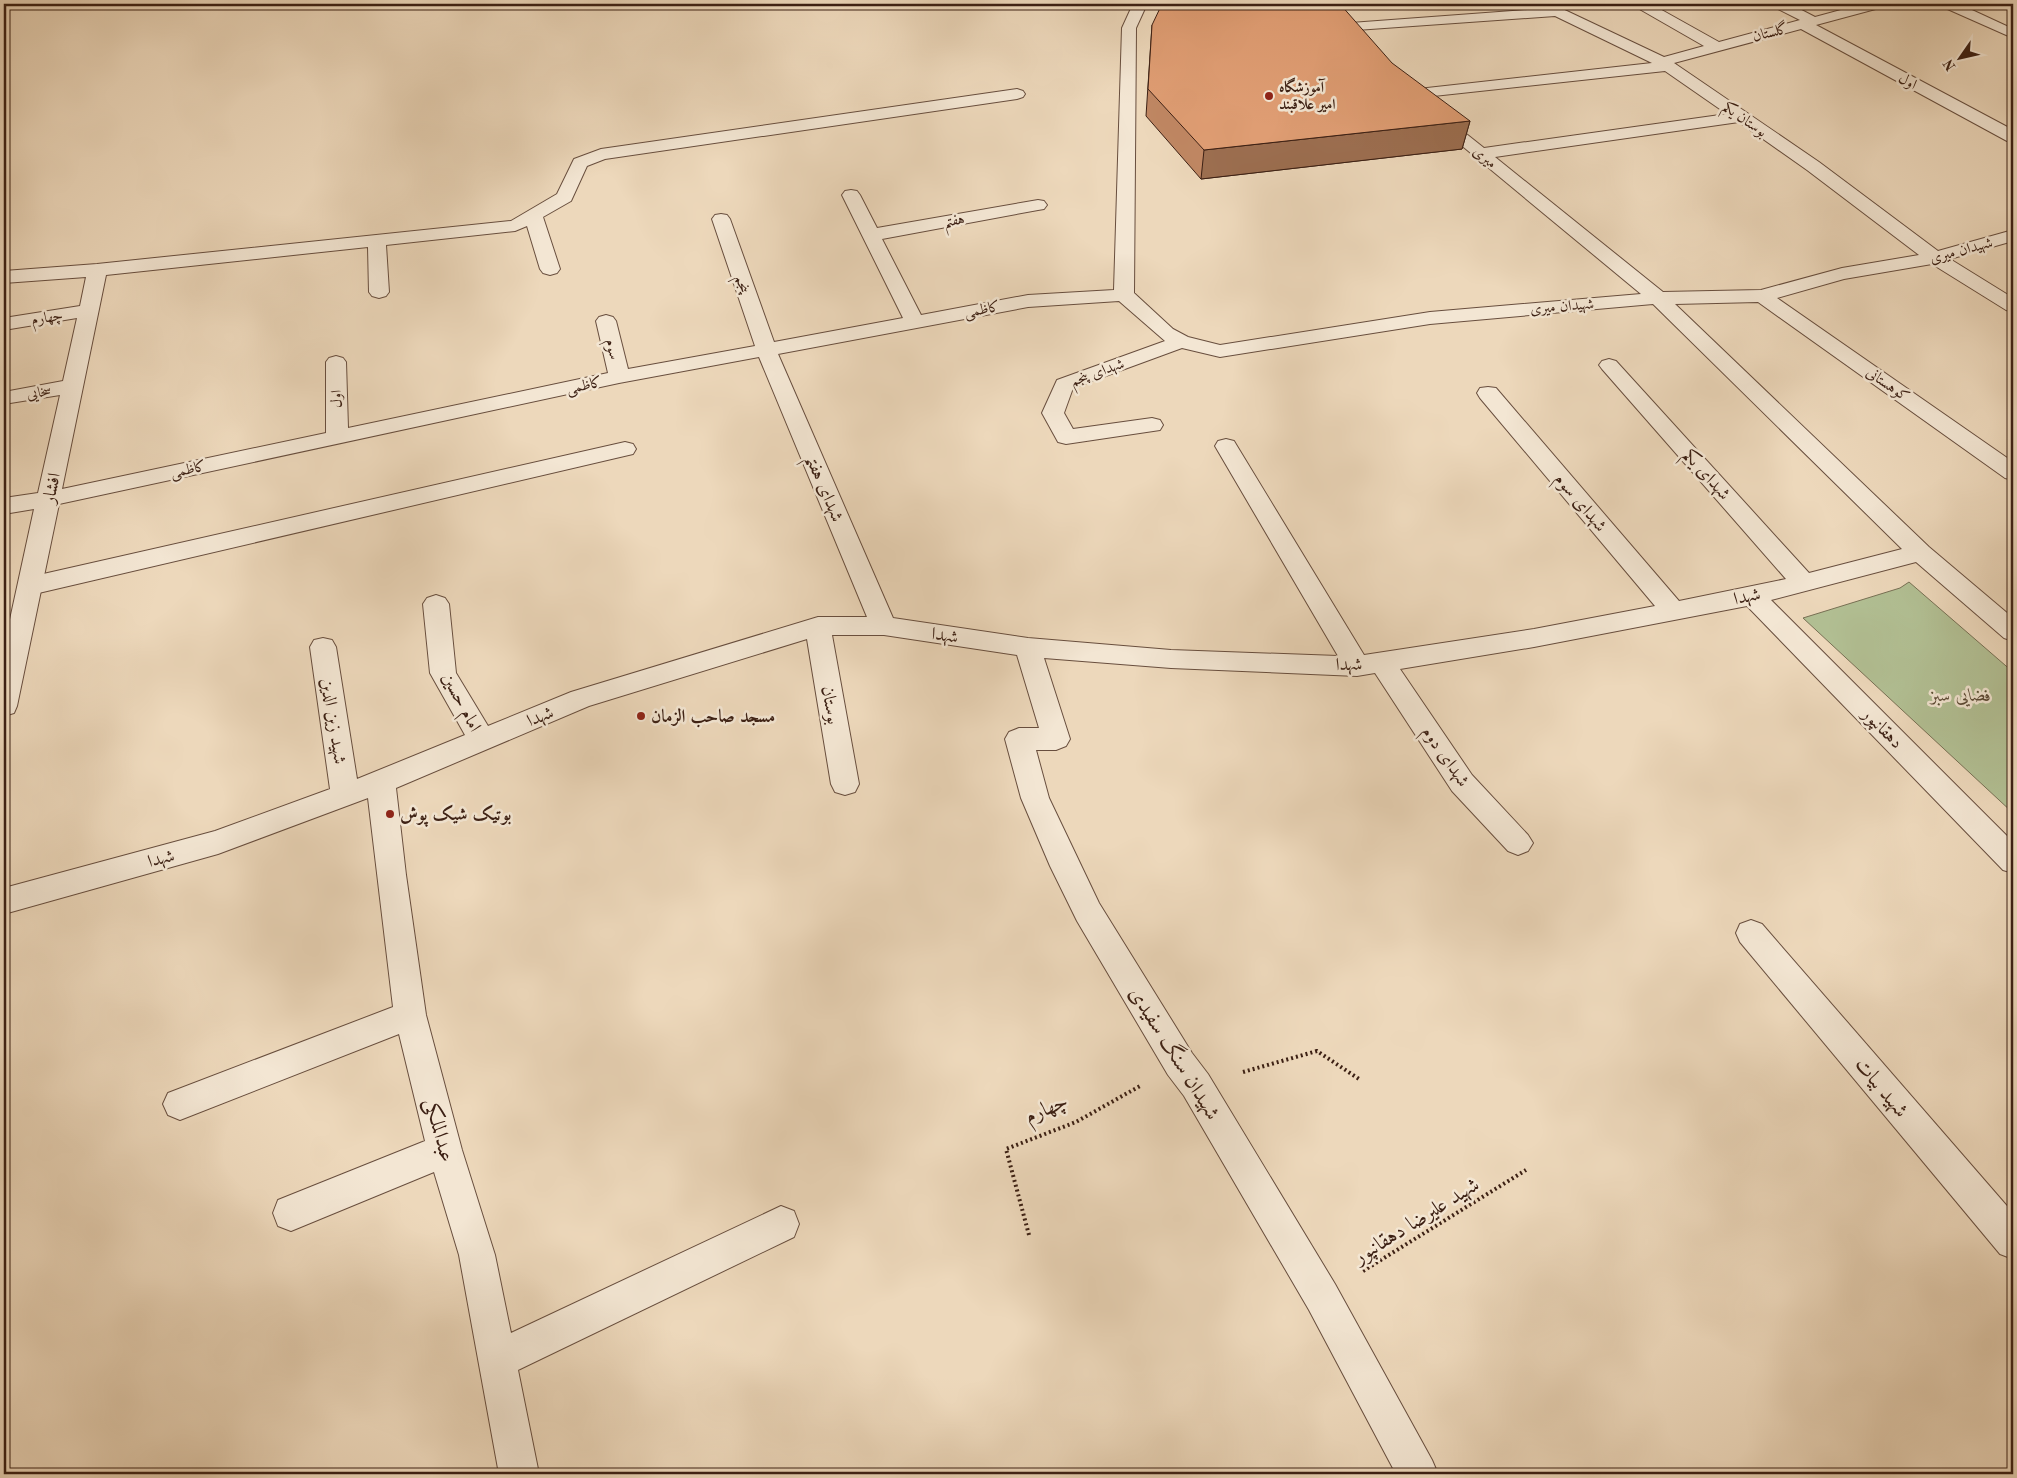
<svg xmlns="http://www.w3.org/2000/svg" width="2017" height="1478" font-family="'Old Standard TT',Amiri,serif">
  <rect width="100%" height="100%" fill="#edd8bb"/>
  <filter id="stains"><feTurbulence type="fractalNoise" baseFrequency=".004" numOctaves="4"/><feColorMatrix values="0 0 0 0 .2 0 0 0 0 .09 0 0 0 0 .02 0 0 0 .5 -.17"/></filter>
  <radialGradient id="worn" r=".72"><stop offset=".6" stop-color="#630" stop-opacity="0"/><stop offset="1" stop-color="#630" stop-opacity=".3"/></radialGradient>
  <!-- green -->
  <path fill="#b2c094" stroke="#777054" d="M1909 582 2013 672V813L1803 618 1900 588Z"/>
  <g fill="none" stroke-linecap="round" stroke-linejoin="round">
    <defs>
      <path id="service" d="M625 442 633 444 636 449 633 454 30 595 21 592 18 586 21 580 30 577Z"/>
      <g id="minor">
        <path d="M1133 4H1147L1136 28 1134 293 1173 329 1188 337 1220 345 1430 312 1641 294 1426 116 1428 113H1440L1484 148 1727 114 1665 71 1406 99 1400 97 1398 94 1400 91 1652 63 1555 16 1342 31 1337 30 1335 27 1337 24 1540 9 1534 4H1552L1664 57 1704 46 1636 7 1634 4H1651L1719 42 1800 20 1774 7 1772 4H1790L1815 17 1863 4H1885L1883 7 1816 25 2013 130V142L2007 141 1801 29 1674 63 1819 162 1938 251 2013 230V241L1950 259 2013 298V312L2006 310 1932 264 1844 279 1777 298 2013 462V480L2005 478 1758 302 1675 304 1929 547 2013 618V641L2004 638 1916 562 1771 600 2013 842V873L2003 870 1747 606 1534 647 1400 669 1472 775 1528 835 1533 843 1528 851 1518 855 1508 851 1452 791 1375 673 1357 676 1171 668 1044 658 1070 739 1066 746 1056 750H1036L1049 798 1099 903 1192 1053 1208 1074 1335 1284 1432 1460 1438 1474H1396L1309 1310 1184 1096 1168 1075 1077 921 1050 866 1021 798 1005 739 1009 732 1019 728H1039L1017 655 884 635H832L859 784 855 792 845 795 835 792 831 784 807 639 589 706 396 788 406 875 426 1015 462 1150 495 1255 511 1333 781 1206 794 1211 799 1224 794 1237 518 1370 539 1474H499L459 1255 434 1172 291 1231 278 1226 273 1213 278 1200 425 1141 399 1034 180 1120 168 1115 163 1104 168 1093 393 1007 368 798 218 854 4 914V888L215 831 330 789 310 647 314 640 323 638 332 640 336 647 357 779 465 735 430 673 423 604 427 598 436 595 445 598 449 604 456 673 488 726 571 692 818 617H867L759 357 619 383 59 504 17 706 14 713 4 716V647L34 509 4 514V498L38 493 60 395 4 404V392L63 381 77 318 4 330V318L80 306 86 277 4 283V271L97 264 511 221 557 194 574 159 601 149 1017 89 1023 91 1025 94 1023 97 1017 99 605 159 587 166 571 201 543 217 560 269 557 273 550 275 543 273 540 269 527 226 515 231 386 245 389 292 386 296 379 298 372 296 369 292 368 247 106 275 62 489 326 433V362L329 358 336 356 343 358 346 362 348 428 608 373 596 321 599 317 606 315 613 317 616 321 628 369 755 346 712 219 715 215 721 214 727 215 730 219 774 342 903 318 842 195 845 191 851 190 857 191 860 195 877 228 1038 200 1044 201 1047 205 1044 209 1038 210 882 239 921 315 1028 295 1114 290 1122 28ZM1739 122 1807 170 1919 255 1842 268 1761 290 1663 292 1495 157ZM1119 301 1165 341 1057 380 1042 413 1058 442 1066 444 1160 430 1163 425 1160 420 1152 418 1073 429 1064 413 1073 388 1182 348 1220 357 1430 324 1653 304 1902 549 1809 573 1616 361 1609 359 1602 361 1599 365 1602 369 1786 579 1679 601 1496 388 1488 387 1480 388 1477 393 1480 398 1655 606 1534 629 1364 655 1237 446 1234 441 1226 439 1218 441 1215 446 1338 656 1171 650 1028 638 893 618 778 354 1028 307Z"/>
        <path d="M1941 4H1959L2013 29V38L1943 7Z"/>
        <path d="M1751 920 1762 924 2013 1213V1259L2000 1254 1740 942 1736 933 1740 924Z"/>
      </g>
    </defs>
    <!-- service casing -->
    <use href="#service" stroke="#684e3e" stroke-width="2"/>
    <!-- minor casing -->
    <use href="#minor" stroke="#684e3e" stroke-width="2"/>
    <!-- path -->
    <g stroke="#3c2014" stroke-width="4" stroke-dasharray="2 3" stroke-linecap="butt">
      <path d="M1243 1072 1317 1051 1359 1079"/>
      <path d="M1029 1235 1006 1149 1076 1122 1140 1086"/>
      <path d="M1363 1271 1526 1170"/>
    </g>
    <!-- service -->
    <use href="#service" fill="#f3e6d3" fill-rule="evenodd"/>
    <!-- minor -->
    <use href="#minor" fill="#f3e6d3" fill-rule="evenodd"/>
  </g>
  <!-- wall -->
  <path fill="#c08763" stroke="#3c2014" d="M1152 25 1470 121 1462 149 1201 179 1146 116Z"/>
  <!-- shaded-wall -->
  <path fill="#9c6e50" stroke="#3c2014" d="M1470 121 1462 149 1201 179 1204 150Z"/>
  <!-- building -->
  <path fill="#df9d73" stroke="#3c2014" d="M1162 4H1340L1392 63 1470 121 1204 150 1148 89 1152 25Z"/>
  <!-- markers -->
  <g fill="#8f2418" stroke="#f3e6d3" stroke-width="2">
    <circle cx="1269" cy="96" r="5"/>
    <circle cx="641" cy="716" r="5"/>
    <circle cx="390" cy="814" r="5"/>
  </g>
  <g text-anchor="middle" stroke-width="5" stroke-linejoin="round" paint-order="stroke">
    <!-- far-street labels -->
    <g font-size="15" fill="#3c2014" stroke="#f3e6d3">
      <text transform="translate(1770 32) rotate(-14)" y="5">گلستان</text>
      <text transform="translate(1908 81) rotate(28)" y="5">اول</text>
      <text transform="translate(1745 119) rotate(35)" y="5">بوستان یکم</text>
      <text transform="translate(1485 157) rotate(39)" y="5">میری</text>
      <text transform="translate(954 220) rotate(-10)" y="5">هفتم</text>
      <text transform="translate(1961 250) rotate(-15)" y="5">شهیدان میری</text>
      <text transform="translate(743 284) rotate(71)" y="5">پنجم</text>
      <text transform="translate(1562 306) rotate(-5)" y="5">شهیدان میری</text>
      <text transform="translate(982 309) rotate(-11)" y="5">کاظمی</text>
      <text transform="translate(47 317) rotate(-9)" y="5">چهارم</text>
      <text transform="translate(613 349) rotate(76)" y="5">سوم</text>
      <text transform="translate(1097 372) rotate(-20)" y="5">شهدای پنجم</text>
      <text transform="translate(1888 384) rotate(35)" y="5">کوهستانی</text>
      <text transform="translate(584 385) rotate(-12)" y="5">کاظمی</text>
      <text transform="translate(39 392) rotate(-10)" y="5">سخایی</text>
      <text transform="translate(336 399) rotate(-91)" y="5">اول</text>
      <text transform="translate(188 469) rotate(-12)" y="5">کاظمی</text>
    </g>
    <!-- far-poi labels -->
    <g font-size="15" font-weight="bold" fill="#3c2014" stroke="#f3e6d3" text-anchor="start">
      <text x="1279" y="92">آموزشگاه<tspan x="1279" dy="17">امیر علاقبند</tspan></text>
    </g>
    <!-- street labels -->
    <g font-size="18" fill="#3c2014" stroke="#f3e6d3">
      <text transform="translate(1707 474) rotate(48)" y="6">شهدای یکم</text>
      <text transform="translate(51 488) rotate(-78)" y="6">افشار</text>
      <text transform="translate(825 488) rotate(67)" y="6">شهدای هفتم</text>
      <text transform="translate(1581 502) rotate(50)" y="6">شهدای سوم</text>
      <text transform="translate(1747 596) rotate(-12)" y="6">شهدا</text>
      <text transform="translate(945 635) rotate(8)" y="6">شهدا</text>
      <text transform="translate(1349 664) rotate(-1)" y="6">شهدا</text>
      <text transform="translate(462 702) rotate(62)" y="6">امام حسین</text>
      <text transform="translate(831 705) rotate(80)" y="6">بوستان</text>
      <text transform="translate(540 716) rotate(-23)" y="6">شهدا</text>
      <text transform="translate(334 721) rotate(81)" y="6">شهید زین الدین</text>
      <text transform="translate(1883 728) rotate(45)" y="6">دهقانپور</text>
      <text transform="translate(1446 756) rotate(55)" y="6">شهدای دوم</text>
      <text transform="translate(161 858) rotate(-15)" y="6">شهدا</text>
    </g>
    <!-- park labels -->
    <g font-size="18" font-style="italic" fill="#5a4834" stroke="#f3e6d3">
      <text x="1961" y="701">فضایی سبز</text>
    </g>
    <!-- poi labels -->
    <g font-size="18" font-weight="bold" fill="#3c2014" stroke="#f3e6d3" text-anchor="start">
      <text x="651" y="722">مسجد صاحب الزمان</text>
      <text x="400" y="820">بوتیک شیک پوش</text>
    </g>
    <!-- near-street labels -->
    <g font-size="21" fill="#3c2014" stroke="#f3e6d3">
      <text transform="translate(1175 1053) rotate(58)" y="7">شهیدان سنگ سفیدی</text>
      <text transform="translate(1882 1087) rotate(50)" y="7">شهید بیات</text>
      <text transform="translate(1046 1108) rotate(-23)" y="7">چهارم</text>
      <text transform="translate(440 1130) rotate(75)" y="7">عبدالملکی</text>
      <text transform="translate(1416 1220) rotate(-32)" y="7">شهید علیرضا دهقانپور</text>
    </g>
  </g>
  <!-- margin -->
  <rect width="2017" height="1478" fill="none" stroke="#edd8bb" stroke-width="20"/>
  <rect x="5" y="5" width="2007" height="1468" fill="none" stroke="#3c2014" stroke-width="2.5"/>
  <rect x="10" y="10" width="1997" height="1458" fill="none" stroke="#3c2014"/>
  <!-- north arrow -->
  <g transform="translate(1960 58) rotate(236)" stroke="#f3e6d3" stroke-width="4" paint-order="stroke">
  <path d="M0-4L9 19L0 12L-9 19Z" fill="#3c2014"/>
  <text y="-8" font-size="14" font-weight="bold" text-anchor="middle" fill="#3c2014">N</text>
  </g>
  <rect width="100%" height="100%" filter="url(#stains)"/>
  <rect width="100%" height="100%" fill="url(#worn)"/>
</svg>
